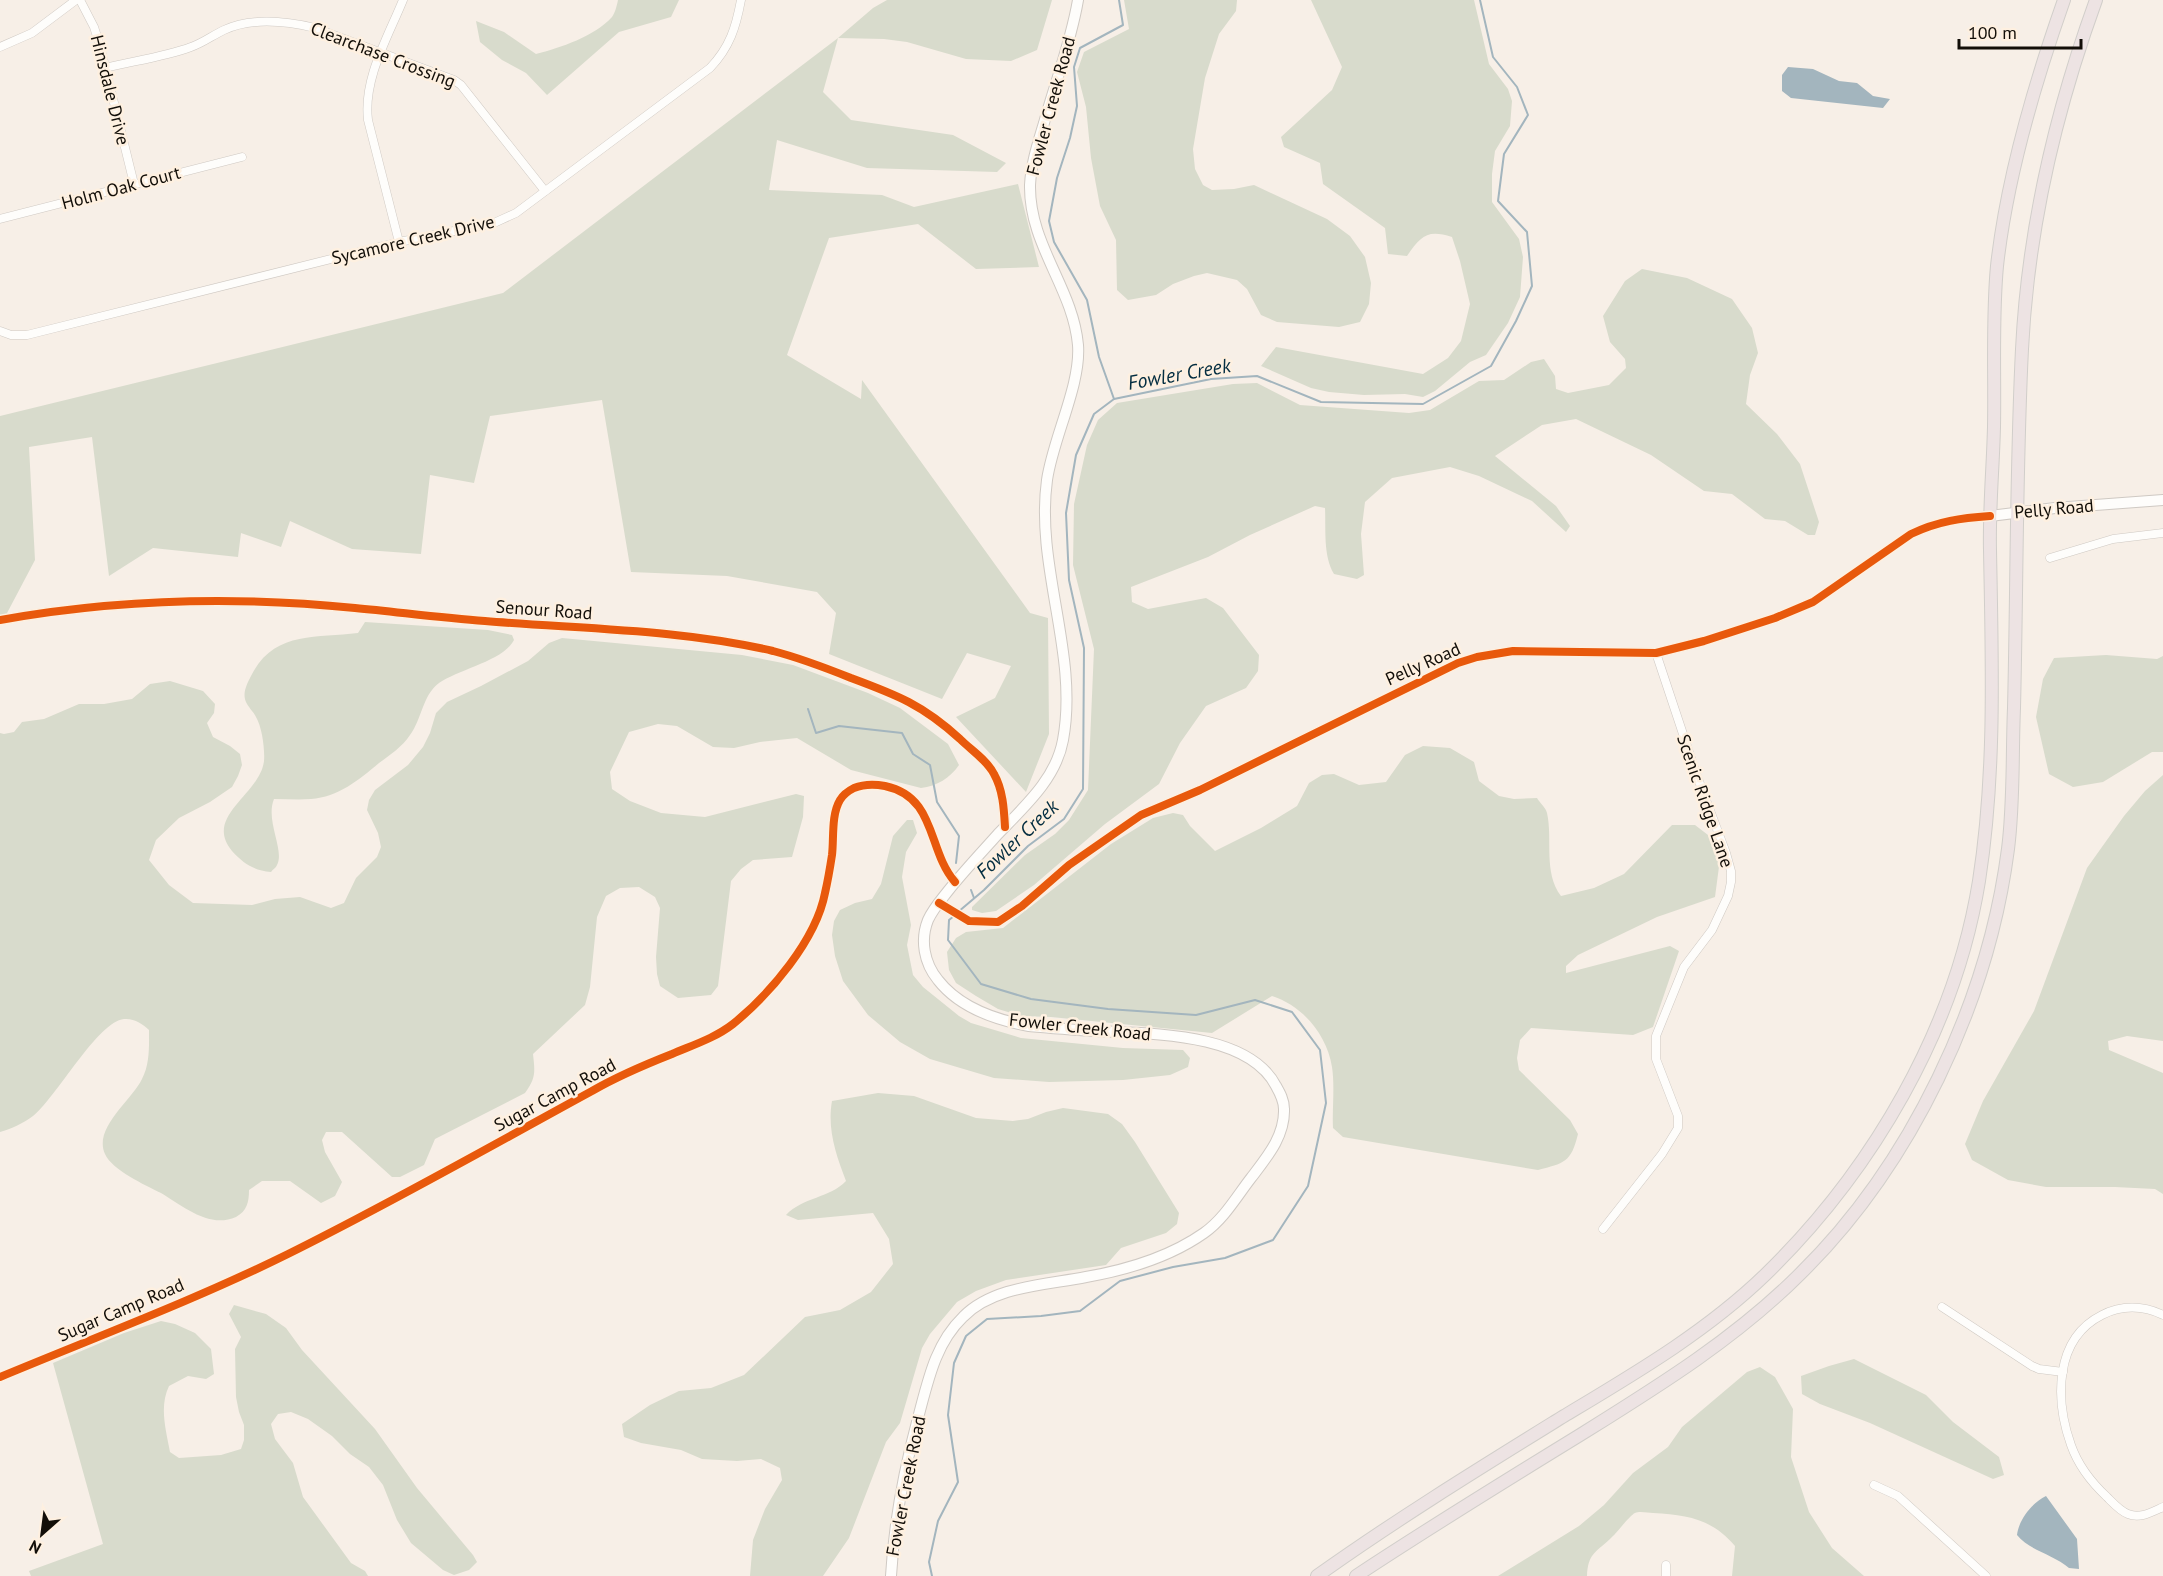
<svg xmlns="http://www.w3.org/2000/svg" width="2163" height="1576" font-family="'PT Sans',sans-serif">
  <rect width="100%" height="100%" fill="#f7efe7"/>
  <!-- green -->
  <g fill="#d8dbcc">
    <path d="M618 0H679L671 17 619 32 547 95 526 73 502 60 480 42 476 21 504 32 536 54C560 48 595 36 612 17 615 13 617 5 618 0Z"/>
    <path d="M887 0H1052L1037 50 1011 61 966 59 907 42 884 39 838 38 823 92 851 120 953 135 1006 163 997 172 867 168 777 140 769 190 882 195 914 207 1018 184 1039 267 976 269 918 224 829 238 787 355 861 399 862 380 1030 613 1048 618 1049 734 1026 792 956 717 995 698 1011 666 967 653 942 699 829 654 836 613 817 592 727 576 631 572 602 400 490 416 474 483 430 475 421 554 352 549 290 521 281 547 241 533 238 557 153 548 109 576 92 437 29 447 35 560 6 615 0 616V416L503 293 838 38 873 8Z"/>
    <path d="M1124 0H1237L1236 11 1219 34 1205 78 1193 149 1195 169 1203 185 1212 190 1234 189 1254 185 1327 219 1350 236 1365 257 1371 283 1369 304 1360 322 1339 327 1277 322 1261 315 1247 289 1237 280 1207 273 1194 276 1173 284 1156 295 1128 300 1117 290 1116 240 1100 206 1091 158 1086 107 1077 72 1084 52 1129 29Z"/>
    <path d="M1311 0H1474L1489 64 1508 89 1512 101 1510 126 1495 151 1492 174V202L1519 239 1523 257 1520 297 1508 323 1486 355 1470 362 1435 391 1423 397 1405 394 1364 395 1329 392 1311 388 1261 366 1276 347 1423 374 1448 358 1461 341 1470 304 1460 261 1452 237C1427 229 1421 236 1407 256L1388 254 1385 228 1323 184 1320 163 1284 147 1281 137 1332 90 1342 67Z"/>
    <path d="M1642 269 1687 278 1732 299 1752 328 1758 353 1750 375 1746 404 1777 434 1800 464 1819 522 1815 535H1808L1785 521 1765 519 1732 494 1704 491 1651 455 1576 419 1542 425 1495 456 1556 506 1570 526 1566 532 1532 501 1479 476 1450 467 1392 478 1365 502 1361 534 1364 575 1357 579 1334 574C1323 556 1326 529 1325 508L1315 506 1250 535 1208 557 1131 587 1132 602 1148 609 1206 598 1223 608 1259 655 1258 671 1246 688 1206 706 1180 743 1159 784 1105 824 1034 885 996 911 982 913 972 910V907L1025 855 1055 834 1069 820 1088 790 1094 649 1073 565 1074 504 1087 445 1098 420 1117 403 1233 384 1257 383 1300 405 1409 413 1430 410 1479 381 1504 380 1531 362 1544 359 1555 376 1556 389 1568 393 1609 385 1626 368 1625 359 1610 342 1603 316 1625 281Z"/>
    <path d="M365 622 488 630 512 635 514 640C503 661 459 669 439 683 422 696 422 719 410 735 403 746 390 755 379 763 359 780 338 797 311 799 299 800 286 799 274 799 265 821 285 850 277 865 276 868 273 869 271 872 253 870 244 864 232 851 203 816 260 795 264 761 265 749 262 727 256 717 253 711 248 707 246 702 242 693 247 684 251 676 273 631 316 638 358 633Z"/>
    <path d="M562 638 742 655 793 665 868 693 900 708 948 744 959 765C950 778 937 786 921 788L851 770 797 738 760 742 734 748 713 747 677 726 658 724 629 732 610 772 612 789 630 801 661 813 705 817 796 794 804 796 803 817 792 857 753 860 741 869 731 881 718 986 711 995 678 998 660 986 657 974 656 957 660 908 655 897 639 887 620 888 606 896 597 917 590 987 585 1005 533 1054C535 1072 536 1078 525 1093L435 1139 424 1165 400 1177H392L342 1132H326L322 1140 325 1152 342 1182 335 1196 321 1203 290 1181H262L249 1190C249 1202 247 1211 236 1217 209 1229 183 1206 161 1193 145 1185 112 1170 105 1154 93 1128 132 1100 142 1079 150 1064 149 1046 149 1030 143 1024 134 1018 124 1019 98 1021 56 1098 33 1116 24 1123 11 1129 0 1132V733L4 734 14 732 22 722 44 719 79 704H104L132 699 150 684 170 681 203 691 215 704 214 713 207 723 213 737 230 746 240 754 242 765 238 776 232 787 210 802 179 818 156 840 149 860 169 885 193 903 252 905 275 899 300 897 331 908 344 903 356 878 377 857 381 847 378 833 367 810 369 800 375 790 408 765 423 747 430 733 436 713 447 702 481 686 528 661 549 643Z"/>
    <path d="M2106 655 2157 659 2163 656V752H2152L2103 782 2073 787 2049 774 2036 717 2043 679 2054 658Z"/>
    <path d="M1423 746 1450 748 1474 762 1479 781 1499 796 1514 799 1537 798C1540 803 1546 808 1547 813 1553 840 1543 872 1561 896L1594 888 1624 874 1672 825H1695L1708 835 1720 859 1715 897 1657 917 1578 955 1566 966V973L1670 946 1679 951 1653 1027 1633 1035 1531 1028 1520 1040 1517 1058 1519 1070 1570 1120 1578 1134C1571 1163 1564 1163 1538 1170L1343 1137 1333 1128C1332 1109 1335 1087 1332 1067 1327 1035 1303 1006 1272 996L1212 1033 1051 1017 1021 1016 998 1009 976 996 956 983 949 970 947 952 956 938 966 932 1003 928 1111 844 1153 818 1173 813 1183 815 1190 826 1215 851 1261 828 1297 806 1309 783 1322 775 1334 774 1359 785 1386 782 1405 755Z"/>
    <path d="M2163 775V1041L2127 1036 2108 1041 2109 1050 2163 1073V1194L2155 1189 2115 1187H2046L2008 1180 1972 1160 1965 1144 1983 1101 2034 1011 2087 868 2124 816 2145 791Z"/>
    <path d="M907 820H913L917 833 906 852 902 877 911 925 907 945 913 975 923 987 959 1016 971 1023 1021 1038 1123 1048 1183 1050 1190 1058 1188 1067 1170 1075 1123 1080 1049 1082 994 1078 930 1059 900 1042 868 1015 843 981 835 956 832 935 834 921 840 910 855 903 872 899 881 884 893 836Z"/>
    <path d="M878 1093 914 1096 976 1118 1013 1121 1028 1119 1046 1112 1063 1108 1108 1114 1122 1124 1135 1142 1179 1213 1177 1224 1166 1233 1121 1248 1106 1265 1006 1280 976 1291 957 1302 930 1334 922 1348 900 1423 886 1442 849 1538 823 1576H750L753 1540 765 1509 782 1480 780 1468 761 1459 737 1461 702 1459 681 1450 641 1443 624 1437 622 1424 650 1405 679 1391 711 1388 744 1375 805 1317 840 1310 871 1292 893 1264 889 1239 873 1213 798 1220 786 1215C803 1197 830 1198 846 1181 836 1155 827 1129 832 1101Z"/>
    <path d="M234 1305 266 1314 286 1328 302 1350 375 1429 417 1488 473 1555 477 1562 469 1570 454 1575 443 1570 411 1543 397 1520 383 1485 369 1467 350 1454 332 1436 308 1419 291 1412 278 1414 271 1424 275 1439 293 1463 303 1497 351 1563 365 1571 368 1576H31L29 1571 103 1544 53 1363 124 1333 161 1321 175 1324 195 1333 211 1349 214 1374 206 1379 188 1376 169 1386C159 1407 166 1430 170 1452L179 1458 221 1455 241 1449 244 1440V1425L239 1412 236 1397 235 1349 241 1337 229 1314Z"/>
    <path d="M1854 1359 1926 1395 1953 1422 1999 1457 2004 1475 1993 1479 1870 1423 1820 1404 1802 1394 1801 1376 1829 1366Z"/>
    <path d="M1760 1367 1775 1377 1793 1409 1791 1457 1809 1512 1832 1548 1864 1576H1732L1735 1546C1712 1519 1688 1515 1653 1513 1648 1513 1640 1511 1635 1513 1630 1515 1616 1534 1610 1539 1595 1553 1588 1554 1587 1576H1498L1579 1526 1604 1505 1633 1473 1668 1447 1682 1427 1747 1372Z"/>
  </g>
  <!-- water -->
  <g fill="#a3b5be">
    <path d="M1788 67 1813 69 1839 81 1857 83 1873 96 1890 99 1883 108 1791 98 1782 91V75Z"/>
    <path d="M2046 1496 2077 1539 2079 1569 2069 1568C2053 1554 2030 1551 2017 1535 2019 1519 2032 1503 2046 1496Z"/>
  </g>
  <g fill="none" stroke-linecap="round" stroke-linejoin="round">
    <!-- stream -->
    <g stroke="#a3b5be" stroke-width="2">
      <path d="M1114 399 1099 357 1087 300 1054 242 1049 221 1057 178 1070 138 1077 106 1074 67 1080 48 1123 25 1119 0"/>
      <path d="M808 709 816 733 839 726 902 733 913 754 930 765 937 802 959 836 956 863"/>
      <path d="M971 890 974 898"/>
      <path d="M958 912 984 890 1028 846 1064 819 1083 789 1084 648 1069 580 1066 513 1076 455 1094 414 1114 399 1211 379 1257 376 1321 402 1423 404 1491 366 1516 321 1532 286 1527 232 1498 201 1504 154 1528 115 1517 87 1493 57 1480 0"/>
      <path d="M932 1576 929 1562 938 1521 958 1482 948 1415 954 1363 966 1336 987 1319 1041 1316 1080 1311 1120 1281 1173 1267 1225 1258 1273 1240 1308 1186 1326 1103 1320 1050 1292 1012 1255 1000 1196 1015 1108 1009 1031 999 981 984 948 940 949 920 954 916"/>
    </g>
    <defs>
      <g id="minor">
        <path d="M80 0 94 27 100 46 134 184"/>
        <path d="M0 47 32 33 76 0"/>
        <path d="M105 68C133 61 164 57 191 47 203 43 213 35 224 30 252 17 286 21 315 28L454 80 461 85 545 191"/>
        <path d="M0 219 242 157"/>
        <path d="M399 242 368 120C363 79 388 37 403 0"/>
        <path d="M0 331 11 335H27L399 242 494 223 516 213 710 68C730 47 736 27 741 0"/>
        <path d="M2050 558 2113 539 2163 533"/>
        <path d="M1603 1229 1662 1154 1678 1128V1116L1656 1059V1036L1684 967 1712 930 1728 896 1731 882V871L1726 853 1697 776 1656 653"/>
        <path d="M1942 1307 2032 1366 2039 1369 2063 1372"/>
        <path d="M2163 1315C2143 1305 2121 1305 2102 1315 2054 1339 2055 1400 2071 1445 2078 1465 2092 1483 2107 1497 2113 1503 2120 1511 2128 1514 2140 1519 2152 1512 2163 1507"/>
        <path d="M0 1377C96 1337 195 1300 288 1254 391 1203 491 1146 592 1091 618 1076 644 1065 672 1054 693 1045 715 1038 733 1024 770 994 816 940 825 893 828 880 830 868 832 855 834 839 831 815 840 800 843 795 848 791 854 788 864 784 874 784 885 786 937 797 927 850 955 882"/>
        <path d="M1874 1485 1898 1496 1986 1576"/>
        <path d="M1666 1565V1576"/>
      </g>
      <g id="tertiary">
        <path d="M0 620C117 599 236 596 355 608 398 612 441 618 485 621 581 629 679 629 773 651 800 658 826 668 851 678 897 695 923 705 960 739 971 750 987 760 994 774 1003 790 1004 809 1005 827"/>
        <path d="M939 903 969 921 998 922 1022 906 1069 865 1141 815 1200 790 1458 663 1477 657 1513 651 1656 653 1704 641 1775 618 1813 602 1911 534C1938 521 1962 518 1990 516"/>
      </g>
      <g id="secondary">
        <path d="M1990 516 2055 508 2163 500"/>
        <path d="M891 1576C894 1522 904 1470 918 1418 928 1381 935 1344 963 1317 993 1286 1046 1285 1086 1277 1126 1270 1170 1257 1204 1233 1224 1219 1237 1196 1251 1178 1267 1157 1285 1136 1284 1109 1284 1100 1280 1093 1276 1086 1248 1032 1149 1034 1097 1031 1074 1030 1052 1028 1029 1026 996 1020 959 1007 938 980 924 963 920 940 928 920 933 909 941 900 948 891 964 871 981 853 998 834 1024 807 1056 779 1063 740 1079 654 1035 567 1047 480 1053 438 1081 385 1078 345 1073 288 1029 245 1030 185 1031 164 1038 143 1044 123 1055 83 1071 42 1078 0"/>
      </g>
      <g id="primary">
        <path d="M1317 1576C1397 1519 1480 1468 1564 1416 1634 1374 1706 1332 1765 1275 1872 1171 1955 1030 1979 881 1996 772 1992 661 1990 550 1989 509 1993 468 1994 427 1995 374 1992 319 1997 266 2007 176 2034 85 2064 0"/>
        <path d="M1356 1576C1430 1527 1505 1481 1580 1435 1657 1387 1735 1339 1800 1274 1911 1165 1988 1003 2008 849 2014 803 2012 755 2014 708 2017 588 2016 469 2022 349 2028 229 2055 113 2096 0"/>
      </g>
    </defs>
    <!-- minor casing -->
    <use href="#minor" stroke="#cfc9c3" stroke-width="9"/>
    <!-- tertiary casing -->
    <use href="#tertiary" stroke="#cfc9c3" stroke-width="10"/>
    <!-- secondary casing -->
    <use href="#secondary" stroke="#cfc9c3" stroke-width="12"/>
    <!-- primary casing -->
    <use href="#primary" stroke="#d1ceca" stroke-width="14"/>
    <!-- minor -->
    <use href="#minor" stroke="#fefdfb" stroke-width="8"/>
    <!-- tertiary -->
    <use href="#tertiary" stroke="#fefdfb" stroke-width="9"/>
    <!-- secondary -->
    <use href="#secondary" stroke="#fefdfb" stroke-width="10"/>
    <!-- primary -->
    <use href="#primary" stroke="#ede3e3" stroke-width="12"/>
    <defs>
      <g id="cycleway">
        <path d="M0 620C117 599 236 596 355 608 398 612 441 618 485 621 581 629 679 629 773 651 800 658 826 668 851 678 897 695 923 705 960 739 971 750 987 760 994 774 1003 790 1004 809 1005 827"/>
        <path d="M939 903 969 921 998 922 1022 906 1069 865 1141 815 1200 790 1458 663 1477 657 1513 651 1656 653 1704 641 1775 618 1813 602 1911 534C1938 521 1962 518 1990 516"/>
        <path d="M0 1377C96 1337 195 1300 288 1254 391 1203 491 1146 592 1091 618 1076 644 1065 672 1054 693 1045 715 1038 733 1024 770 994 816 940 825 893 828 880 830 868 832 855 834 839 831 815 840 800 843 795 848 791 854 788 864 784 874 784 885 786 937 797 927 850 955 882"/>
      </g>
    </defs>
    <!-- cycleway casing -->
    <use href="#cycleway" stroke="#fef0e0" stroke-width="11"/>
    <!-- cycleway -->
    <use href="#cycleway" stroke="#e8590c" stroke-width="8"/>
  </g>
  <g text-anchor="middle" stroke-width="5" stroke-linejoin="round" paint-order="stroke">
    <!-- street labels -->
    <g font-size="18" fill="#120e08" stroke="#fef0e0">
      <text transform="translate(383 55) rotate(21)" y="6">Clearchase Crossing</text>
      <text transform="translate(110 90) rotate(76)" y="6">Hinsdale Drive</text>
      <text transform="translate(1051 106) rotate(-75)" y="6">Fowler Creek Road</text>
      <text transform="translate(121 188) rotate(-15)" y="6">Holm Oak Court</text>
      <text transform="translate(413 240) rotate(-13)" y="6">Sycamore Creek Drive</text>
      <text transform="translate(2054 509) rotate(-5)" y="6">Pelly Road</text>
      <text transform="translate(544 610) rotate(4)" y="6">Senour Road</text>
      <text transform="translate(1423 664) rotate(-24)" y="6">Pelly Road</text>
      <text transform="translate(1705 801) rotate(71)" y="6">Scenic Ridge Lane</text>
      <text transform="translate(1080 1027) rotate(6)" y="6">Fowler Creek Road</text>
      <text transform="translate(555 1095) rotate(-28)" y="6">Sugar Camp Road</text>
      <text transform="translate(121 1310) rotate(-23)" y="6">Sugar Camp Road</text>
      <text transform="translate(906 1486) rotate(-79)" y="6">Fowler Creek Road</text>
    </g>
    <!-- water labels -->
    <g font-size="20" font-style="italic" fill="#032d41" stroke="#fef0e0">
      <text transform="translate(1179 374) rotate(-10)" y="7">Fowler Creek</text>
      <text transform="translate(1017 839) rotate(-43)" y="7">Fowler Creek</text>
    </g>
  </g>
  <!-- north arrow -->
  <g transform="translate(42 1534) rotate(208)" stroke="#fef0e0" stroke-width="4.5" paint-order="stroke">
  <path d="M0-4.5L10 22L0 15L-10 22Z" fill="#120e08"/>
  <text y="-9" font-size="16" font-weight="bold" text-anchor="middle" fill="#120e08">N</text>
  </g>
  <!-- scale -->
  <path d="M1959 39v9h122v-9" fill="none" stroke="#120e08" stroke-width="3"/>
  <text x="1968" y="39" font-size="18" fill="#120e08" stroke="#fef0e0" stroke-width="4.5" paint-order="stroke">100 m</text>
</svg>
